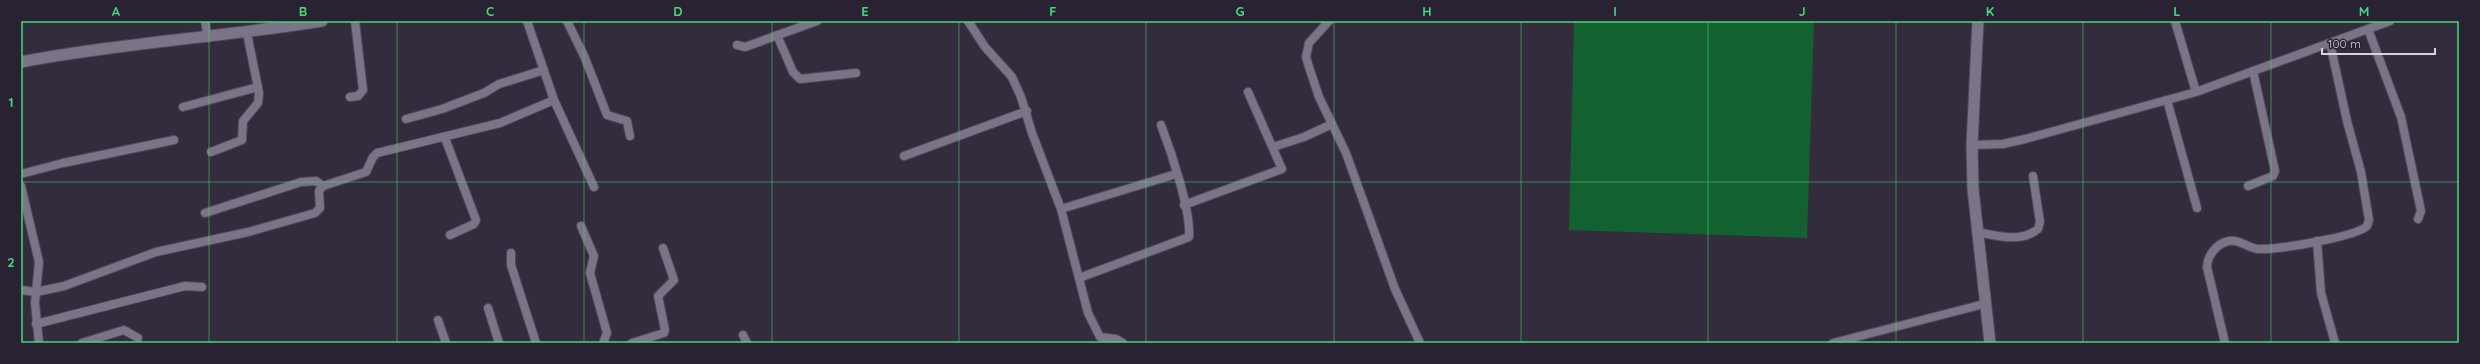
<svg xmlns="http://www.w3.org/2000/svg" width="2480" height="364" font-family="Quicksand,sans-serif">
  <rect width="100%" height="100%" fill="#332c3d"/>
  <!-- pitch -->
  <path fill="#136031" d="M1574 21H1814L1807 238 1569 230Z"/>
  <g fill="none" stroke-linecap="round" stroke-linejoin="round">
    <defs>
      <g id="street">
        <path d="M205 21 208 38"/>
        <path d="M567 21 585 58 607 115 627 121 630 136"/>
        <path d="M968 21 985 47 1012 77 1021 97 1032 133 1061 209 1088 313 1100 337 1116 339 1123 343"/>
        <path d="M1329 21 1309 43 1306 57 1309 67 1319 97 1346 153 1395 289 1420 343"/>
        <path d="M2175 21 2196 92"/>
        <path d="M2368 29 2401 117 2421 211 2418 219"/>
        <path d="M777 35 793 72 800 79 856 73"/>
        <path d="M737 45 745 47 817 21"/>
        <path d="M350 97 358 96 363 90 355 21"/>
        <path d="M554 100 594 187"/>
        <path d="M2167 100 2197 208"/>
        <path d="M183 107 258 87"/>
        <path d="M406 119 442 109 484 93 499 84 544 70"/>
        <path d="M445 138 476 220 474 224 450 235"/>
        <path d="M1972 145 2003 144 2025 139 2196 92 2390 21"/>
        <path d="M1273 147 1304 137 1332 124"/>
        <path d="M211 152 242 140 243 121 258 103 259 93 247 33"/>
        <path d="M904 156 1027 111"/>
        <path d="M21 174 63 163 174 140"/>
        <path d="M21 186 39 262 35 303 39 343"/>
        <path d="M2248 186 2273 176 2275 171 2253 71"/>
        <path d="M1184 205 1282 169 1248 92"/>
        <path d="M1061 209 1176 174"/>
        <path d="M205 213 301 182 316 181 323 186"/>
        <path d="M581 226 594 256 590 273 607 333 603 343"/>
        <path d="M1977 232C1997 236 2021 243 2038 229L2040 222 2033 176"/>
        <path d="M2317 241 2321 293 2335 343"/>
        <path d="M511 253V265L536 343"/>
        <path d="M1079 278 1189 237C1191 210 1171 151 1161 125"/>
        <path d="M21 290 36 292 64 286 156 252 248 232 315 213 320 208 319 191 323 186 366 172 373 157 377 153 500 123 554 100 527 21"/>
        <path d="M488 308 499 343"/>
        <path d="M438 320 446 343"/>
        <path d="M36 324 185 286 202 287"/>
        <path d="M743 335 747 343"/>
        <path d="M82 343 124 330 138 338"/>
        <path d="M632 343 664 333 665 330 658 296 674 280 663 248"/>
        <path d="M1833 343 1984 304"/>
        <path d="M2225 343 2207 267C2207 256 2217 243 2229 241 2240 239 2247 248 2258 249 2276 250 2356 237 2367 226L2369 220 2361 172 2347 121 2330 43"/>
      </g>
      <g id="secondary">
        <path d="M1978 21 1972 145 1973 189 1990 343"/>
        <path d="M21 62C121 43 222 37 322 21"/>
      </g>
    </defs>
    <!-- street casing -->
    <use href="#street" stroke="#504958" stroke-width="10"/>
    <!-- secondary casing -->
    <use href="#secondary" stroke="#504958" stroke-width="13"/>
    <!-- street -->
    <use href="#street" stroke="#7b7387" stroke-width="8"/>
    <!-- secondary -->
    <use href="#secondary" stroke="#7b7387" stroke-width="11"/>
  </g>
  <!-- grid -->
  <path fill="none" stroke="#45d77a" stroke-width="1" stroke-opacity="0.55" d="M209 21V343M397 21V343M584 21V343M772 21V343M959 21V343M1146 21V343M1334 21V343M1521 21V343M1708 21V343M1896 21V343M2083 21V343M2271 21V343M21 182H2459"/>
  <!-- border -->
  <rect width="2480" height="364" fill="none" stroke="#292233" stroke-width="44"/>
  <!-- scale -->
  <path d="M2322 48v6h113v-6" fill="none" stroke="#d8d3df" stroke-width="2"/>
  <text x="2328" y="48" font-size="12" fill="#d8d3df" stroke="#292233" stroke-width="3" paint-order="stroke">100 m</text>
  <rect x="22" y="22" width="2436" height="320" fill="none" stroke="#45d77a" stroke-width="1.5"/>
  <g font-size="13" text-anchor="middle" font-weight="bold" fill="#45d77a">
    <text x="116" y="16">A</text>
    <text x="303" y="16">B</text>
    <text x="490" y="16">C</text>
    <text x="678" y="16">D</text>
    <text x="865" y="16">E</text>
    <text x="1053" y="16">F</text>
    <text x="1240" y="16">G</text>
    <text x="1427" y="16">H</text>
    <text x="1615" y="16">I</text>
    <text x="1802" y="16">J</text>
    <text x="1990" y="16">K</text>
    <text x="2177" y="16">L</text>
    <text x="2364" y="16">M</text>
    <text x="11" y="107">1</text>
    <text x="11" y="267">2</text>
  </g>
</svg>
